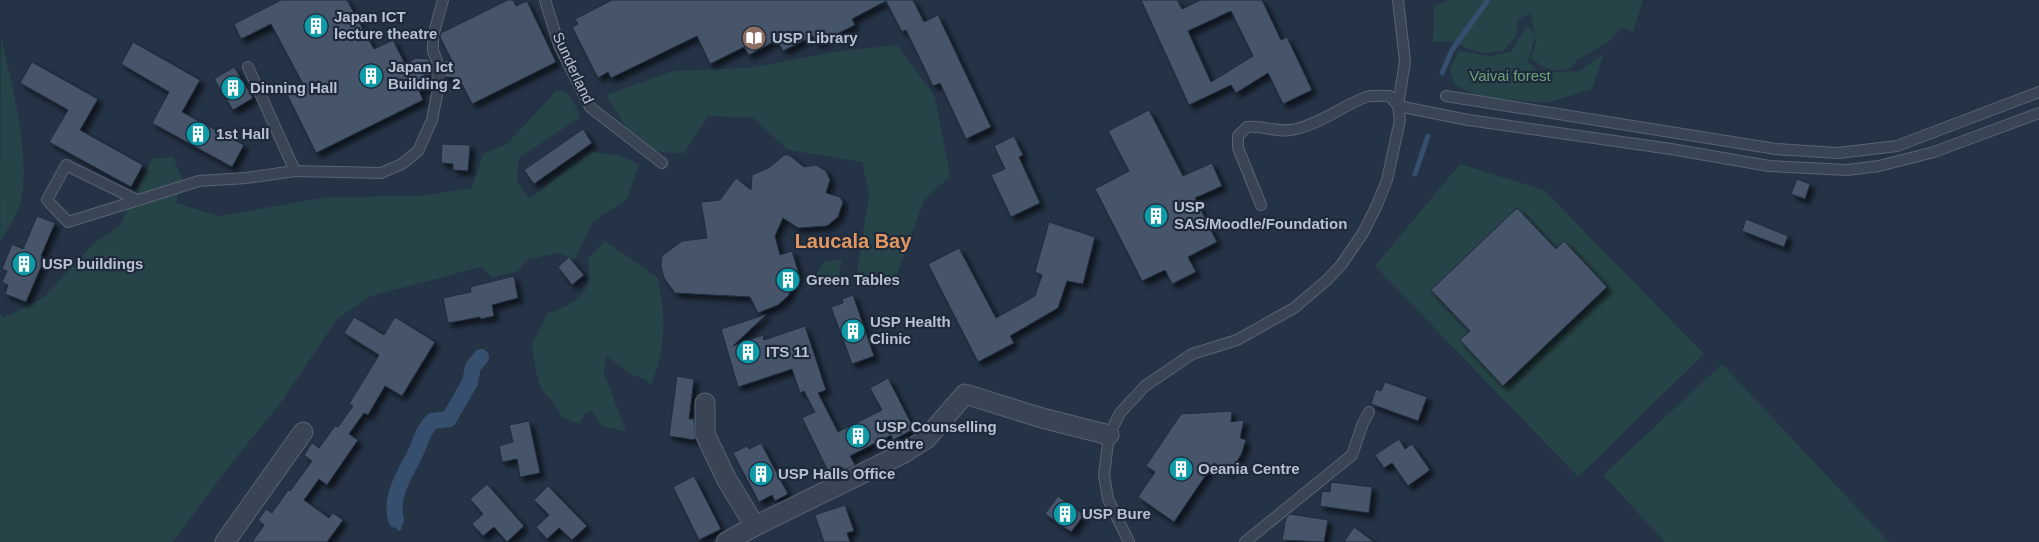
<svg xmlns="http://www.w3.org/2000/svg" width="2039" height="542" font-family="Arial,sans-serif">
  <defs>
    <filter id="shadow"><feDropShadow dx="4.5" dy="4.5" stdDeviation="2.5" flood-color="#0009"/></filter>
  </defs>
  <rect width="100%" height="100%" fill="#243346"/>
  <!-- green -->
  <g fill="#264447">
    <path d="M1447 0H1643L1633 32 1621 28 1610 41 1577 60 1571 68 1549 71 1531 58 1537 40 1535 37 1528 61 1539 73 1580 71 1604 53 1592 89 1546 103 1476 96 1454 84 1450 69 1459 51 1488 56 1511 52 1527 25 1535 35 1530 13 1519 19 1515 37 1503 51 1483 53 1466 48 1453 41 1433 42 1434 6Z"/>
    <path d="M1 37C11 81 34 166 19 208 15 219 6 231 0 241Z"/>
    <path d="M897 45 935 97 950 176 924 200 897 275 855 285 869 195 862 162 788 150 753 118 708 116 684 153C638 156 628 130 606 95L673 71 750 68 834 52Z"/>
    <path d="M557 90 568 94 580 114 579 118 519 158 517 181 529 199 591 152 619 155 639 165 627 199 593 222 575 259 556 253 527 260 517 272 492 277 481 267 371 296 337 319 282 401 223 474 173 542H0V312L3 318 43 298 93 244 120 225 152 159 173 157 182 179 176 203 218 216 328 197 421 196 472 188 483 154 507 144Z"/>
    <path d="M1460 164 1544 190 1704 354 1578 477 1375 266Z"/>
    <path d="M605 241 657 277C667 317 666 346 651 385L645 379 631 375 606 355 604 372 626 432 602 426 592 411 586 413 579 424 562 417C557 406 550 400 543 391 536 381 533 353 532 341L537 336 548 311 552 313C581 299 592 294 588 259Z"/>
    <path d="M842 260 838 280 807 289 825 261Z"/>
    <path d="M1722 364 1889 542H1665L1603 475Z"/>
  </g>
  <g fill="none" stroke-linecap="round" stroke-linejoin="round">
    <!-- stream -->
    <g stroke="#364f6f" stroke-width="5">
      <path d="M1442 73 1452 50 1488 0"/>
      <path d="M1415 174 1428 136"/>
      <path d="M396 520 399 528"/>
    </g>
    <!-- canal -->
    <path stroke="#364f6f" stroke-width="16" d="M396 520C389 497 406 472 416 452 421 440 423 431 432 421L449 419 470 382 473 367 481 357"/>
  </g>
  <!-- building -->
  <g fill="#46556b" stroke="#202c3d" fill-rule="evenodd" filter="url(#shadow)">
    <path d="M281 0H347L374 49 393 40 405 64 416 58 429 59 431 75H424L429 86 419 91 423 100 316 153 286 92 303 84 271 24 241 39 234 24Z"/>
    <path d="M508 0H513L516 6 527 1 556 62 472 104 459 78 444 77V60L452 61 440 37 441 33Z"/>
    <path d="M612 0H913L924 22 938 15 991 127 966 139 940 83 933 86 906 30 902 32 886 1 852 19 855 25 817 44 813 36 783 51 777 40 749 55 744 47 710 64 697 36 611 78 608 72 598 78 572 27 578 24 575 19Z"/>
    <path d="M1141 0H1177L1182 9 1201 0H1262L1281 40 1287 37 1312 90 1283 104 1268 73 1236 93 1231 85 1189 105ZM1231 11 1253 56 1211 82 1188 31Z"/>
    <path d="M133 42 200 80 182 112 244 145 232 167 152 123 169 92 121 64Z"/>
    <path d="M32 62 98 99 80 130 143 165 131 187 49 142 68 110 20 83Z"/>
    <path d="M234 67 253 98 233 110 214 79Z"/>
    <path d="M1149 110 1183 176 1212 163 1222 186 1195 198 1217 242 1188 257 1196 272 1172 284 1165 270 1142 281 1095 189 1129 171 1108 131Z"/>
    <path d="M583 129 592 143 534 184 524 170Z"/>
    <path d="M1014 136 1023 155 1019 157 1040 203 1011 217 991 175 1005 169 994 146Z"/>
    <path d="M442 144 470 145 468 171 453 170V164L441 163Z"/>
    <path d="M784 155H789L804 167 816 165 826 171 830 180 826 193 840 197 843 202 838 217 827 226 798 228 783 218 775 236 780 255 792 251 799 274 788 296 778 305 758 313 750 297 675 293 664 278 661 266 662 256 682 241 707 238 701 202 720 200 736 178 751 190 752 175 770 167Z"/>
    <path d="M1797 179 1810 184 1805 199 1791 194Z"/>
    <path d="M1517 208 1556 249 1564 241 1607 287 1503 386 1460 340 1470 331 1431 290Z"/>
    <path d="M37 216 55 223 41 256 45 258 26 302 5 294 8 285 2 282 7 271 2 269 12 244 23 249Z"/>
    <path d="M1746 219 1788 236 1784 247 1742 231Z"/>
    <path d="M1049 222 1095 237 1083 284 1067 281 1058 308 1010 336 1014 343 978 362 928 264 959 248 996 318 1035 296 1042 275 1035 272Z"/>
    <path d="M569 257 584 275 572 285 558 267Z"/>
    <path d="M514 276 518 298 492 305 494 316 481 319 480 317 448 323 443 298 471 292 470 287Z"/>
    <path d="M853 295 874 356 852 364 831 307 843 303 842 299Z"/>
    <path d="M767 314 733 346 763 335 764 340 805 326 826 390 818 393 838 432 882 410 870 388 888 378 914 429 893 440 891 435 850 456 855 465 844 470 842 467 829 473 802 418 815 412 804 391 800 393 792 369 738 387 721 329Z"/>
    <path d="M354 317 384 335 395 317 435 342 402 396 385 386 368 415 364 413 349 434 358 440 327 485 319 479 304 500 329 518 333 513 343 520 327 542H252L264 525 258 520 266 509 272 513 288 490 290 491 312 461 304 455 312 443 319 448 335 426 338 427 353 406 349 404 379 355 344 333Z"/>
    <path d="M677 376 694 379 689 419H694L695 440 669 436Z"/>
    <path d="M1385 382 1427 397 1418 421 1371 404 1376 389 1381 391Z"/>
    <path d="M1232 411 1231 422 1244 420 1240 438 1246 440 1241 455 1229 473 1214 463 1174 522 1138 497 1155 472 1146 466 1181 414Z"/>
    <path d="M529 421 540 473 520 477 517 459 502 462 499 446 513 442 509 425Z"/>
    <path d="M1399 439 1405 449 1412 444 1430 470 1408 486 1392 463 1384 468 1375 455Z"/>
    <path d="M761 443 788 494 775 501 772 495 759 502 733 453 747 446 749 449Z"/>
    <path d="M694 476 721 529 699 540 673 487Z"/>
    <path d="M1331 482 1372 487 1369 513 1320 506 1322 491 1330 492Z"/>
    <path d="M487 484 524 526 507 542 494 527 483 536 472 524 483 514 470 499Z"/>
    <path d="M548 486 587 526 572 540 559 528 547 539 536 527 549 515 534 500Z"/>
    <path d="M1058 496 1084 515 1071 532 1045 514Z"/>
    <path d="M845 505 854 531 847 533 850 542H824L815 515Z"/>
    <path d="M1290 514 1328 520 1324 542 1282 540 1286 518Z"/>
    <path d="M1354 527 1374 542H1344Z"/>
  </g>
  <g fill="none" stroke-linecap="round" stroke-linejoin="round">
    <defs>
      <g id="service">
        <path d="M545 0 559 45 590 107 662 163"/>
        <path d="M248 67 295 171"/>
        <path d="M1446 96 1776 149 1838 153 1897 146 2039 92"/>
        <path d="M135 199 66 165 47 200 68 222 199 181 246 178 295 171 381 173 402 164 418 151 432 120 438 89 437 61 433 51V36L443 0"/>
        <path d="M1261 205 1238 148V136L1247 127C1264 125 1278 134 1296 129 1322 123 1342 106 1366 97 1373 95 1382 96 1390 96L1398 106 1468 120 1671 149 1769 166 1847 170 1879 166 1934 152 2039 113"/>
        <path d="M1129 542 1108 499 1104 475 1109 435 1120 413 1145 386 1192 354 1237 340 1294 308 1327 280 1341 265 1363 233 1376 207 1387 180 1400 120 1398 106 1405 61 1398 0"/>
        <path d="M1245 542 1352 455 1363 423 1369 412"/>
      </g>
      <g id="minor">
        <path d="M705 403V434L727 480 755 526"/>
        <path d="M225 542 303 432"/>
        <path d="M726 542 755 526 904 453 926 439 965 394 1042 418 1109 435"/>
      </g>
    </defs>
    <!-- service casing -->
    <use href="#service" stroke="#586372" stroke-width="12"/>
    <!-- minor casing -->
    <use href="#minor" stroke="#586372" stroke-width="21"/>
    <!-- service -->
    <use href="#service" stroke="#394555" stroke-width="10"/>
    <!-- minor -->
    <use href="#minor" stroke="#394555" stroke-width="19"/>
  </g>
  <!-- icons -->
  <defs>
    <symbol id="building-disc" viewBox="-11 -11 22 22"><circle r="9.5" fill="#0f9aa8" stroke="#1e2a3b"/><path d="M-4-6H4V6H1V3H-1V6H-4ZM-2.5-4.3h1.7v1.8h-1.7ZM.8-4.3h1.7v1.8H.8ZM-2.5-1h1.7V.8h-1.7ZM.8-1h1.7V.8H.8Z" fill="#fff"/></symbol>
    <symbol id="library-disc" viewBox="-11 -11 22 22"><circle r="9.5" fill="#8d6e63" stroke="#1e2a3b"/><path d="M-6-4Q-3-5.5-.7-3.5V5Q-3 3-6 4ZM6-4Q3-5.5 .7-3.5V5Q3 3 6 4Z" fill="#fff"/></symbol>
  </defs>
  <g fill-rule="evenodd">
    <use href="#building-disc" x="302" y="12" width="28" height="28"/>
    <use href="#library-disc" x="740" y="24" width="28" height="28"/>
    <use href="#building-disc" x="357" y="62" width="28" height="28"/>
    <use href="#building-disc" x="219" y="74" width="28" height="28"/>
    <use href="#building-disc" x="184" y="120" width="28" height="28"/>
    <use href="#building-disc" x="1142" y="202" width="28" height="28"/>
    <use href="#building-disc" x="10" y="250" width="28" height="28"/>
    <use href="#building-disc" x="774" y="266" width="28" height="28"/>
    <use href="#building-disc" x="839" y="317" width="28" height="28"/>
    <use href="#building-disc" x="734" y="338" width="28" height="28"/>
    <use href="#building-disc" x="844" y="422" width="28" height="28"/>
    <use href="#building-disc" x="1167" y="455" width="28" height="28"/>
    <use href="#building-disc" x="747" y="460" width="28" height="28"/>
    <use href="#building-disc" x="1051" y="500" width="28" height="28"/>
  </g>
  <g text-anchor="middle" stroke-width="4.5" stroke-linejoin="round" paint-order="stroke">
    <!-- poi labels -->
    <g font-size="15" font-weight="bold" fill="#b7c0ce" stroke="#1e2a3b" text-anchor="start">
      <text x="334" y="22">Japan ICT<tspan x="334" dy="17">lecture theatre</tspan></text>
      <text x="772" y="43">USP Library</text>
      <text x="388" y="72">Japan Ict<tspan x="388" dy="17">Building 2</tspan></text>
      <text x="250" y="93">Dinning Hall</text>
      <text x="216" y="139">1st Hall</text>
      <text x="1174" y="212">USP<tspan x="1174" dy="17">SAS/Moodle/Foundation</tspan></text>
      <text x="42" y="269">USP buildings</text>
      <text x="806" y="285">Green Tables</text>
      <text x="870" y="327">USP Health<tspan x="870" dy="17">Clinic</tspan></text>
      <text x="766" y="357">ITS 11</text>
      <text x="876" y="432">USP Counselling<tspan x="876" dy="17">Centre</tspan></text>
      <text x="1198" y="474">Oeania Centre</text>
      <text x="778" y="479">USP Halls Office</text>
      <text x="1082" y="519">USP Bure</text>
    </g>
    <!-- street labels -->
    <g font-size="15" fill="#b7c0ce" stroke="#1e2a3b">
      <text transform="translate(573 68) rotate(65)" y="5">Sunderland</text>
    </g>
    <!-- park labels -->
    <g font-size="15" fill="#6ca277" stroke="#1e2a3b">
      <text x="1510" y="81">Vaivai forest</text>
    </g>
    <!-- district labels -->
    <g font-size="20" font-weight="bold" fill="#e2965f" stroke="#1e2a3b">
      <text x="853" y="248">Laucala Bay</text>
    </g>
  </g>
</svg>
